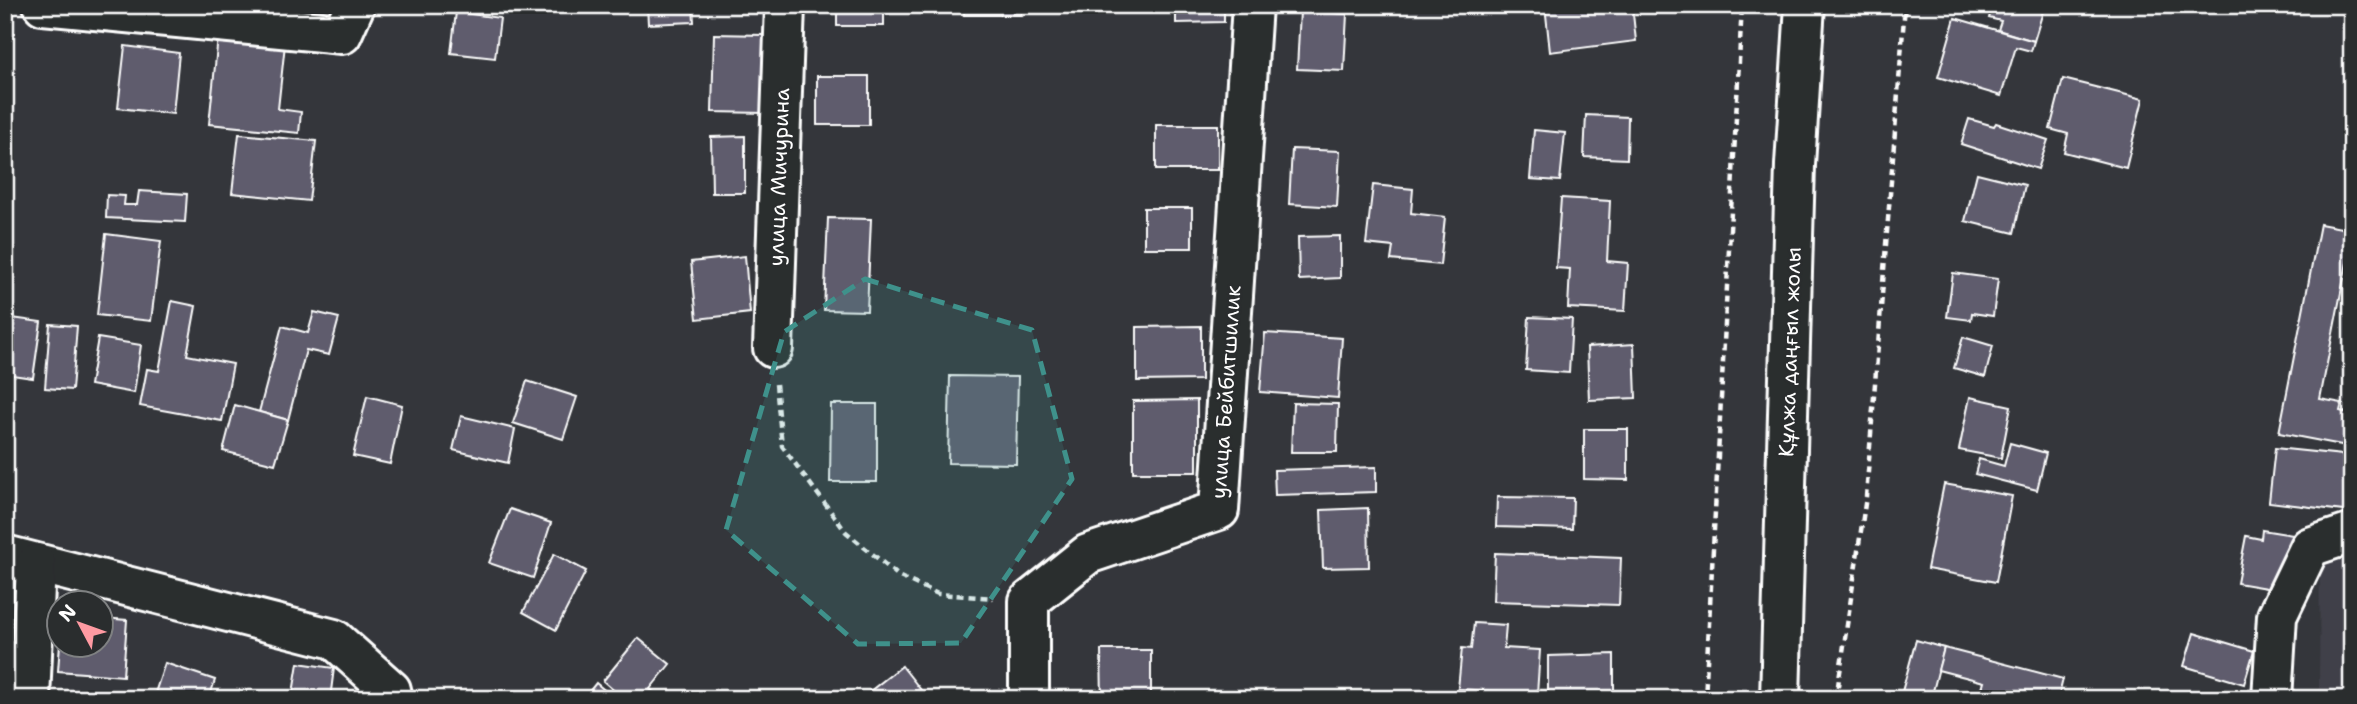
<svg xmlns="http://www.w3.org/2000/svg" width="2357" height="704" font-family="'Shantell Sans',sans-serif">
  <rect width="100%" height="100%" fill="#34363b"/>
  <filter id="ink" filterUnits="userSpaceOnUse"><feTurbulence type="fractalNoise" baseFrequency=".0143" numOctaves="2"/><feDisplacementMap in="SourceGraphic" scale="14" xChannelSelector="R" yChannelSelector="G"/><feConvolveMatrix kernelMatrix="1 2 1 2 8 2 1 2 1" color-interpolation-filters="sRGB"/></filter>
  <g filter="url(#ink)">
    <!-- built -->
    <path fill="#41414a" d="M2320 549H2352V699H2319Z"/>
    <!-- building -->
    <g fill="#5e5b6d" stroke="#fff" stroke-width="2">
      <path d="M647 5H693L694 22 648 24Z"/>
      <rect x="837" y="5" width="47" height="21"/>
      <rect x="964" y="5" width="57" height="10"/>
      <path d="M1176 5H1224V22L1176 23Z"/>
      <path d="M1545 5H1589L1590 8 1632 5 1636 41 1550 52Z"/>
      <path d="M1993 5H2045L2034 41 1998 30 2001 21 1989 18Z"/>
      <path d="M1300 11 1347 14 1344 71 1297 69Z"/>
      <path d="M456 12 500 18 495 58 451 53Z"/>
      <path d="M1955 18 2034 41 2031 51 2016 47 2001 96 1938 77Z"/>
      <path d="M714 34 764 35 765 113 712 112Z"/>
      <path d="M218 37 285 44 278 109 301 112 299 133 209 124Z"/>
      <path d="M125 46 179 53 173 114 118 108Z"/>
      <rect x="817" y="76" width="52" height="49"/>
      <path d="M2063 79 2143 99 2126 168 2064 152 2068 134 2050 129Z"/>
      <path d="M1586 115 1628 117 1627 159 1584 157Z"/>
      <path d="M1969 119 1994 126 1996 123 2048 140 2038 169 1961 144Z"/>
      <rect x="1156" y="125" width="62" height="45"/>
      <path d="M1534 130 1565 133 1560 181 1530 179Z"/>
      <path d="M239 134 316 141 309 201 232 193Z"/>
      <path d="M745 136V193H712L711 137Z"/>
      <path d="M1292 149 1340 151 1337 207 1289 204Z"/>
      <path d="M1977 173 2025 185 2014 233 1965 221Z"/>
      <path d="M1373 185 1413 189 1411 213 1445 217 1440 265 1391 260 1393 247 1366 244Z"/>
      <path d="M139 191 187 194 185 222 106 218 107 195 125 196 124 205H137Z"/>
      <path d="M1561 198 1610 201 1607 261 1628 263 1625 311 1568 308 1570 269 1556 268Z"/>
      <rect x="1144" y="208" width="48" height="40"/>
      <path d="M828 218 871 219 867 311 824 310Z"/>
      <path d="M2320 224 2352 230V253L2349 252 2320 399 2342 403 2340 411 2352 414V447L2279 433Z"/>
      <path d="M106 234 161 241 151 321 97 315Z"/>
      <path d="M1340 236V278L1299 280 1298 237Z"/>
      <path d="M745 256 750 313 697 319 691 262Z"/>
      <path d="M1953 273 1998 279 1993 316 1972 313 1971 320 1947 317Z"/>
      <path d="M172 301 196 306 187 355 233 364 222 421 140 406 147 369 159 371Z"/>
      <path d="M314 312 339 318 329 355 306 350 288 420 259 412 282 326 308 333Z"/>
      <path d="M5 317 41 322 33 378 5 374Z"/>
      <path d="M1529 317 1572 319 1569 373 1526 370Z"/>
      <path d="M50 324 77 326 72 390 45 388Z"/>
      <path d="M1201 326V380L1137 381V327Z"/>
      <path d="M1265 333 1342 338 1338 398 1260 392Z"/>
      <path d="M1963 337 1993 346 1985 377 1954 368Z"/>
      <path d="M98 338 141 345 134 393 90 385Z"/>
      <path d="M1634 344 1636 398 1589 400 1587 347Z"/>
      <path d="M950 376 1018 377 1016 464 948 463Z"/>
      <path d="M527 381 577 397 563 439 513 423Z"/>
      <path d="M367 396 402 405 390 464 353 456Z"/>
      <path d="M1970 397 2011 406 2001 458 1959 450Z"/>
      <path d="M1197 400V472H1133V401Z"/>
      <path d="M1293 403 1338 404 1337 452H1291Z"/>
      <path d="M831 404H877V482H830Z"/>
      <path d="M235 405 288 420 275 464 223 451Z"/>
      <path d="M461 416 515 429 508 463 453 450Z"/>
      <path d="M1584 429H1628V480L1584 479Z"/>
      <path d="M2010 443 2046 453 2037 490 1975 474 1979 459 2004 466Z"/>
      <path d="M2275 448 2352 456V512L2269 502Z"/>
      <path d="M1376 467V492L1275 495 1274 470Z"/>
      <path d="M1944 484 2012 496 1996 582 1927 569Z"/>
      <path d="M1497 497 1573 498 1572 529 1496 527Z"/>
      <path d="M1368 508 1369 567 1323 568 1321 510Z"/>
      <path d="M510 509 551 523 533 578 489 563Z"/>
      <path d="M2262 530 2293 535 2284 591 2237 583 2246 536 2261 539Z"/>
      <path d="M1495 553 1621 558 1619 605 1493 601Z"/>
      <path d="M554 554 586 571 556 630 523 612Z"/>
      <path d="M102 618 127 620 123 676 58 671 60 644H102Z"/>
      <path d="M1474 623 1506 625 1504 648 1540 650 1537 694 1458 689 1462 648 1471 649Z"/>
      <path d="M2194 633 2254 651 2244 684 2184 666Z"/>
      <path d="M638 638 670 664 650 689 662 699H616L619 695 603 681Z"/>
      <path d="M1916 640 1944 648 1931 699H1900Z"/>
      <path d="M1944 648 2063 679 2058 699H1979L1984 682 1938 670Z"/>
      <path d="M1101 650H1151V699H1102Z"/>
      <path d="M1614 654V699H1548V656Z"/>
      <path d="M165 663 215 680 209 699H153Z"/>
      <path d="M298 663 334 668 330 699H292Z"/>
      <path d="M902 666 928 699H860Z"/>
      <path d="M596 683 615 699H583Z"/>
      <rect x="37" y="695" width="48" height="4"/>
    </g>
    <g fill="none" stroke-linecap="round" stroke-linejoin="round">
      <defs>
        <g id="minor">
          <path d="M43 5 342 34 355 5"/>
          <path d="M773 348 785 5"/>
          <path d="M5 555 334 639 391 690 393 699"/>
          <path d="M30 699 36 564"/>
          <path d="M1029 699V601L1088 554 1219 510 1252 5"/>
          <path d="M2272 699 2277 616 2310 547 2352 533"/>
        </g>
        <path id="major" d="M1780 699 1795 165 1805 5"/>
      </defs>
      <!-- minor casing -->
      <use href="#minor" stroke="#fff" stroke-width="44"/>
      <!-- major casing -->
      <use href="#major" stroke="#fff" stroke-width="44"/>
      <!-- path -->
      <g stroke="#fff" stroke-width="4.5" stroke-dasharray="7 5" stroke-linecap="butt">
        <path d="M776 384 782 446 846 532 900 577 938 594 993 598"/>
        <path d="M1705 699 1742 5"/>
        <path d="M1836 699 1866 497 1905 5"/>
      </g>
      <!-- minor -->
      <use href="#minor" stroke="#2a2d2e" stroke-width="38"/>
      <!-- major -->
      <use href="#major" stroke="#2a2d2e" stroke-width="38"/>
    </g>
  </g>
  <!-- marked area -->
  <path fill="#3f918b" fill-opacity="0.2" stroke="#3f918b" stroke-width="5" stroke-dasharray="14 9" stroke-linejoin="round" d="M865 279 1032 330 1072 479 961 643 858 644 726 530 784 332Z"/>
  <g text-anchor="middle" stroke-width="5" stroke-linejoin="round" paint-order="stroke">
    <!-- street labels -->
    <g font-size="21" fill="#fff" stroke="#2a2d2e">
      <text transform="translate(779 177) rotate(-88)" y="7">улица Мичурина</text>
      <text transform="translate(1790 352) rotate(-88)" y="7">Құлжа даңғыл жолы</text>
      <text transform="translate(1226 392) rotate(-86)" y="7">улица Бейбитшилик</text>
    </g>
  </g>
  <!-- margin -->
  <rect width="2357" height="704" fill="none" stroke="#2a2d2e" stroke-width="28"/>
  <rect x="14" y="14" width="2329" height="676" fill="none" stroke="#fff" stroke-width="2.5" filter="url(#ink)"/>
  <!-- north arrow -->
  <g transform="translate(80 624) rotate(311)"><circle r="33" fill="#2a2d2e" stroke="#7f8182" stroke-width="2"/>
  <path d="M0-5L12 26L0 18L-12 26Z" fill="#ff9aa2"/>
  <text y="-10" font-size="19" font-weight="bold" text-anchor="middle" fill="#ffffff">N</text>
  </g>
</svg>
